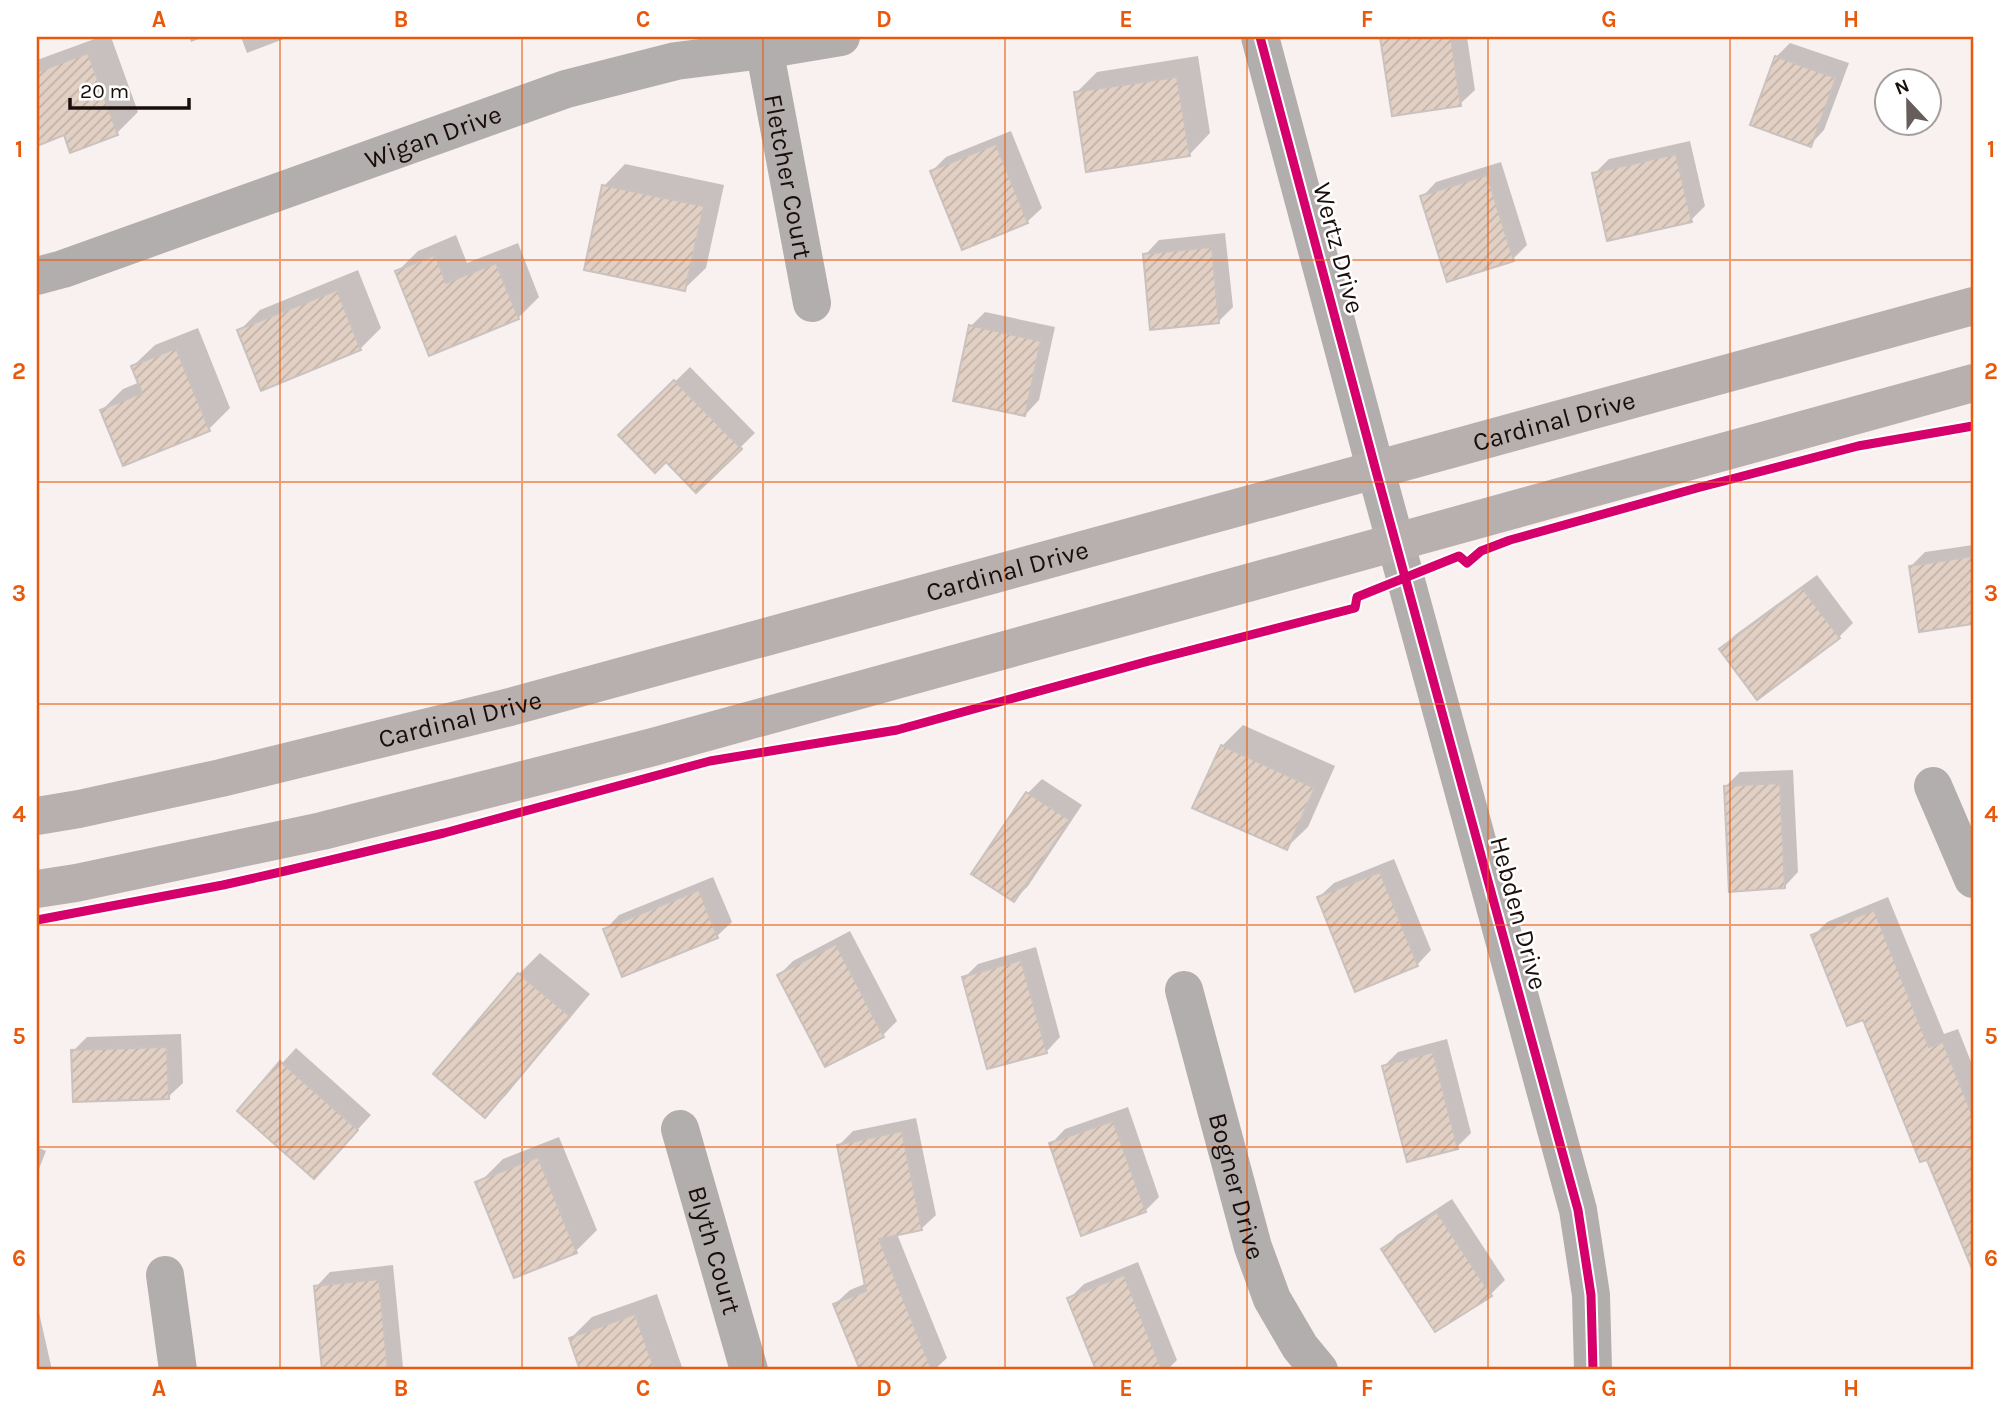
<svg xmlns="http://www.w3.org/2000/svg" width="2010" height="1407" font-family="Karla,sans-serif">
  <defs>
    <pattern id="building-hatch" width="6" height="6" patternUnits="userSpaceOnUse" patternTransform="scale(1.75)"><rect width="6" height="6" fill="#e2d0c4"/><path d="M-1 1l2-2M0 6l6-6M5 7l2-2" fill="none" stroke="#c1b1a7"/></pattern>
  </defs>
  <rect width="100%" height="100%" fill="#f9f1ef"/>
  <!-- shadow -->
  <g fill="#0003">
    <path d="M100 37H111L138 112 117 133H65L37 144V60Z"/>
    <path d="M189 37H204L191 42Z"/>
    <path d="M241 37H289L247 53Z"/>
    <path d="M1382 37H1467L1475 90 1460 104 1393 114Z"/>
    <path d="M1790 43 1849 63 1824 130 1810 145 1776 57Z"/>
    <path d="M1198 56 1210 133 1189 155 1076 93 1097 72Z"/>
    <path d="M1011 131 1042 208 1027 222 932 171 946 157Z"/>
    <path d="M1690 141 1705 206 1691 220 1594 174 1609 159Z"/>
    <path d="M1501 162 1527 245 1513 259 1422 197 1436 182Z"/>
    <path d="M625 164 724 185 706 268 684 289 604 186Z"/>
    <path d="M1225 233 1233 307 1218 322 1145 255 1159 240Z"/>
    <path d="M456 235 467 263 518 243 539 297 518 318 397 272 418 251Z"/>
    <path d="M358 270 381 328 360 349 239 331 260 310Z"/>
    <path d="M985 312 1055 327 1039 400 1025 415 971 326Z"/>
    <path d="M198 328 230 408 209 429 102 410 123 389 140 382 133 366 155 345Z"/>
    <path d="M690 367 755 433 696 491 666 459 621 435Z"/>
    <path d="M1973 545V622L1920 630 1911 566 1925 552Z"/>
    <path d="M1817 575 1853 623 1839 637 1721 649 1735 635Z"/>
    <path d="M1243 725 1335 766 1308 827 1286 848 1222 746Z"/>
    <path d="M1793 770 1798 872 1784 887 1725 787 1740 772Z"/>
    <path d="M1042 779 1082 805 1028 886 1014 900 973 873 1028 793Z"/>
    <path d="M1394 859 1431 950 1417 965 1319 897 1334 883Z"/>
    <path d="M713 877 732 922 717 936 605 930 619 915Z"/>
    <path d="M1888 897 1944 1034 1958 1029 1973 1067V1270L1928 1157 1864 1018 1813 936 1827 922Z"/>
    <path d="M850 931 897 1021 883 1035 779 975 793 961Z"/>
    <path d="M1036 947 1060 1037 1046 1052 964 978 978 964Z"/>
    <path d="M540 953 590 994 506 1095 485 1116 519 974Z"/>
    <path d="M181 1034 183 1083 168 1097 73 1051 87 1037Z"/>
    <path d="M1447 1039 1471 1133 1457 1147 1384 1066 1398 1052Z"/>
    <path d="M296 1048 371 1115 328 1162 239 1110Z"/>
    <path d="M1128 1107 1159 1197 1145 1211 1051 1144 1065 1129Z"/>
    <path d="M916 1118 936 1215 921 1229 897 1234 947 1358 934 1370H862L835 1304 850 1290 867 1283 839 1145 853 1131Z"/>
    <path d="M559 1137 597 1230 576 1251 481 1181 503 1159Z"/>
    <path d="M37 1147 46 1151 37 1174Z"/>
    <path d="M1452 1199 1505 1280 1491 1294 1383 1249 1397 1235Z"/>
    <path d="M1138 1262 1177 1360 1167 1370H1098L1069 1299 1084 1284Z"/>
    <path d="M393 1265 403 1367 400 1370H324L316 1287 330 1272Z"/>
    <path d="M657 1294 683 1370H582L571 1338 592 1317Z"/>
    <path d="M37 1308H38L52 1370H37Z"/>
  </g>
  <!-- building -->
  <g fill="url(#building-hatch)" stroke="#cac2be" stroke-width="2">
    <path d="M1380 37H1451L1461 106 1392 116Z"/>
    <path d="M88 53 118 135 70 153 64 135 37 146V72Z"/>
    <path d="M1775 56 1836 78 1811 147 1750 125Z"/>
    <path d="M1177 77 1190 156 1086 172 1074 92Z"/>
    <path d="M996 144 1028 223 962 250 930 171Z"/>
    <path d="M1676 154 1692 222 1607 241 1592 173Z"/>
    <path d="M1487 175 1514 261 1447 282 1420 196Z"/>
    <path d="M602 185 704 206 685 291 584 270Z"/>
    <path d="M1212 247 1219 323 1150 330 1143 254Z"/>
    <path d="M435 255 446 283 496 263 519 319 429 356 395 271Z"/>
    <path d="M337 290 361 350 261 391 237 330Z"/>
    <path d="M969 325 1041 341 1025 416 953 401Z"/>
    <path d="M176 348 210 431 123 466 100 410 142 393 131 366Z"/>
    <path d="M674 380 742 449 696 493 666 462 655 473 618 435Z"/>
    <path d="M1973 556V624L1919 632 1909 566Z"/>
    <path d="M1802 588 1840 638 1757 700 1719 649Z"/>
    <path d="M1221 745 1315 788 1287 850 1192 808Z"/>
    <path d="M1780 783 1785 888 1729 892 1724 786Z"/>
    <path d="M1026 792 1070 820 1014 902 971 874Z"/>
    <path d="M1380 872 1418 966 1355 992 1317 897Z"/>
    <path d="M699 890 718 938 622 977 603 929Z"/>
    <path d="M1874 910 1929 1047 1943 1042 1973 1116V1271L1927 1160 1920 1162 1863 1020 1847 1026 1811 935Z"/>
    <path d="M836 944 884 1037 825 1067 777 975Z"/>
    <path d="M1021 960 1047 1053 987 1069 962 977Z"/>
    <path d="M518 973 570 1016 485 1118 433 1074Z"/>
    <path d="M167 1047 169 1099 73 1102 71 1050Z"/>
    <path d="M1433 1052 1458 1149 1407 1162 1382 1066Z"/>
    <path d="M280 1061 358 1130 314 1179 237 1111Z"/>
    <path d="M1113 1121 1146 1212 1081 1236 1049 1143Z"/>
    <path d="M902 1131 922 1230 879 1239 932 1370H860L833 1304 866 1291 837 1145Z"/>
    <path d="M538 1157 577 1253 514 1278 475 1182Z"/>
    <path d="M1437 1212 1492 1296 1435 1332 1381 1249Z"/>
    <path d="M1124 1275 1162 1370H1096L1067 1298Z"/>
    <path d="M379 1279 388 1370H322L314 1286Z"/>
    <path d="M635 1314 655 1370H580L569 1338Z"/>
  </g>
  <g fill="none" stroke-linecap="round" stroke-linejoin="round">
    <!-- minor -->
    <g stroke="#b3aeae" stroke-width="38">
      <path id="s1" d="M762 37 812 303"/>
      <path d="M1260 37 1376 471 1578 1210 1591 1295 1593 1370"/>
      <path id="s2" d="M37 276 63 269 566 89 676 61 763 50 841 37"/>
      <path d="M1933 786 1973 879"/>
      <path id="s3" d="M1184 990 1253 1247 1272 1299 1300 1347 1319 1370"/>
      <path id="s4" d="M680 1129 749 1370"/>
      <path d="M165 1275 178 1370"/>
    </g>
    <!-- major -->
    <g stroke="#b8b0af" stroke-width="38">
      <path id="s5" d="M37 816 79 809 221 778 510 707 1973 306"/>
      <path d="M37 889 76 883 322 831 653 747 1973 383"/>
    </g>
    <defs>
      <g id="cycleway">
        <path d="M1260 37 1376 471 1578 1210 1591 1295 1593 1370"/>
        <path d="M37 920 223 885 285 871 444 833 710 761 897 730 1149 661 1355 608 1357 597 1459 556 1467 563 1481 551 1510 540 1697 488 1858 446 1973 426"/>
      </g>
    </defs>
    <!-- cycleway casing -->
    <use href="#cycleway" stroke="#fff" stroke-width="13"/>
    <!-- cycleway -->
    <use href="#cycleway" stroke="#d6006c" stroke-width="9"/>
  </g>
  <!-- grid -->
  <path fill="none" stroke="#e8590c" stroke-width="2" stroke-opacity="0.55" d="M280 37V1370M522 37V1370M763 37V1370M1005 37V1370M1247 37V1370M1488 37V1370M1730 37V1370M37 260H1973M37 482H1973M37 704H1973M37 925H1973M37 1147H1973"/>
  <g text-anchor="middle" stroke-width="5" stroke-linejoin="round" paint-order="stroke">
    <!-- street labels -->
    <g font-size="26" fill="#190e0b" stroke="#fff">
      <text dy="9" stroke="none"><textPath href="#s2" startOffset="420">Wigan Drive</textPath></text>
      <text dy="9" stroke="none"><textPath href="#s1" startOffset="142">Fletcher Court</textPath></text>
      <text transform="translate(1339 248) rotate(75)" y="9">Wertz Drive</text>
      <text dy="9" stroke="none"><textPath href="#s5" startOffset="1568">Cardinal Drive</textPath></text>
      <text dy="9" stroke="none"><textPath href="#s5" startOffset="1001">Cardinal Drive</textPath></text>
      <text dy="9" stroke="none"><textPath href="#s5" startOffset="434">Cardinal Drive</textPath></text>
      <text transform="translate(1519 913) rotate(75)" y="9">Hebden Drive</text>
      <text dy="9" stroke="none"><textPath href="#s3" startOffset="203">Bogner Drive</textPath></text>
      <text dy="9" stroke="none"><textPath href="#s4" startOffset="126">Blyth Court</textPath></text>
    </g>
  </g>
  <!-- border -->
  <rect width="2010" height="1407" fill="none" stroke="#ffffff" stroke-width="77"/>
  <!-- north arrow -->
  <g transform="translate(1908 102) rotate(338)"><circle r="33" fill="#ffffff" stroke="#a39f9d" stroke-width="2"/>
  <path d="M0-5L12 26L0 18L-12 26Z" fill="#675d5b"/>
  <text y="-10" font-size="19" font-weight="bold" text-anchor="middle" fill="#190e0b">N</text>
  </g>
  <!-- scale -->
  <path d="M70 98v10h119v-10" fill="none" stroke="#190e0b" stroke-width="3.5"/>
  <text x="80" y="98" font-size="21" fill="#190e0b" stroke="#ffffff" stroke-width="5" paint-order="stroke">20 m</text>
  <rect x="38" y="38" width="1934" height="1330" fill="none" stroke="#e8590c" stroke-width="2.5"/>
  <g font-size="23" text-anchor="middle" font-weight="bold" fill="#e8590c">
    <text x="159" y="27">A</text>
    <text x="401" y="27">B</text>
    <text x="643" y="27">C</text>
    <text x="884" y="27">D</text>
    <text x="1126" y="27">E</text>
    <text x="1367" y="27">F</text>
    <text x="1609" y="27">G</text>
    <text x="1851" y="27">H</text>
    <text x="19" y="157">1</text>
    <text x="1991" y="157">1</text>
    <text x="19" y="379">2</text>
    <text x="1991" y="379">2</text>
    <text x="19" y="601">3</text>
    <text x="1991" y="601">3</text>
    <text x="19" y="822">4</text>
    <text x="1991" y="822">4</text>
    <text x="19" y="1044">5</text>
    <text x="1991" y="1044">5</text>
    <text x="19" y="1266">6</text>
    <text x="1991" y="1266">6</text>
    <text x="159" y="1396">A</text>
    <text x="401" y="1396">B</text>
    <text x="643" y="1396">C</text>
    <text x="884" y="1396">D</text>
    <text x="1126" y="1396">E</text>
    <text x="1367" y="1396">F</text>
    <text x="1609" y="1396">G</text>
    <text x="1851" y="1396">H</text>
  </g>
</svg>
